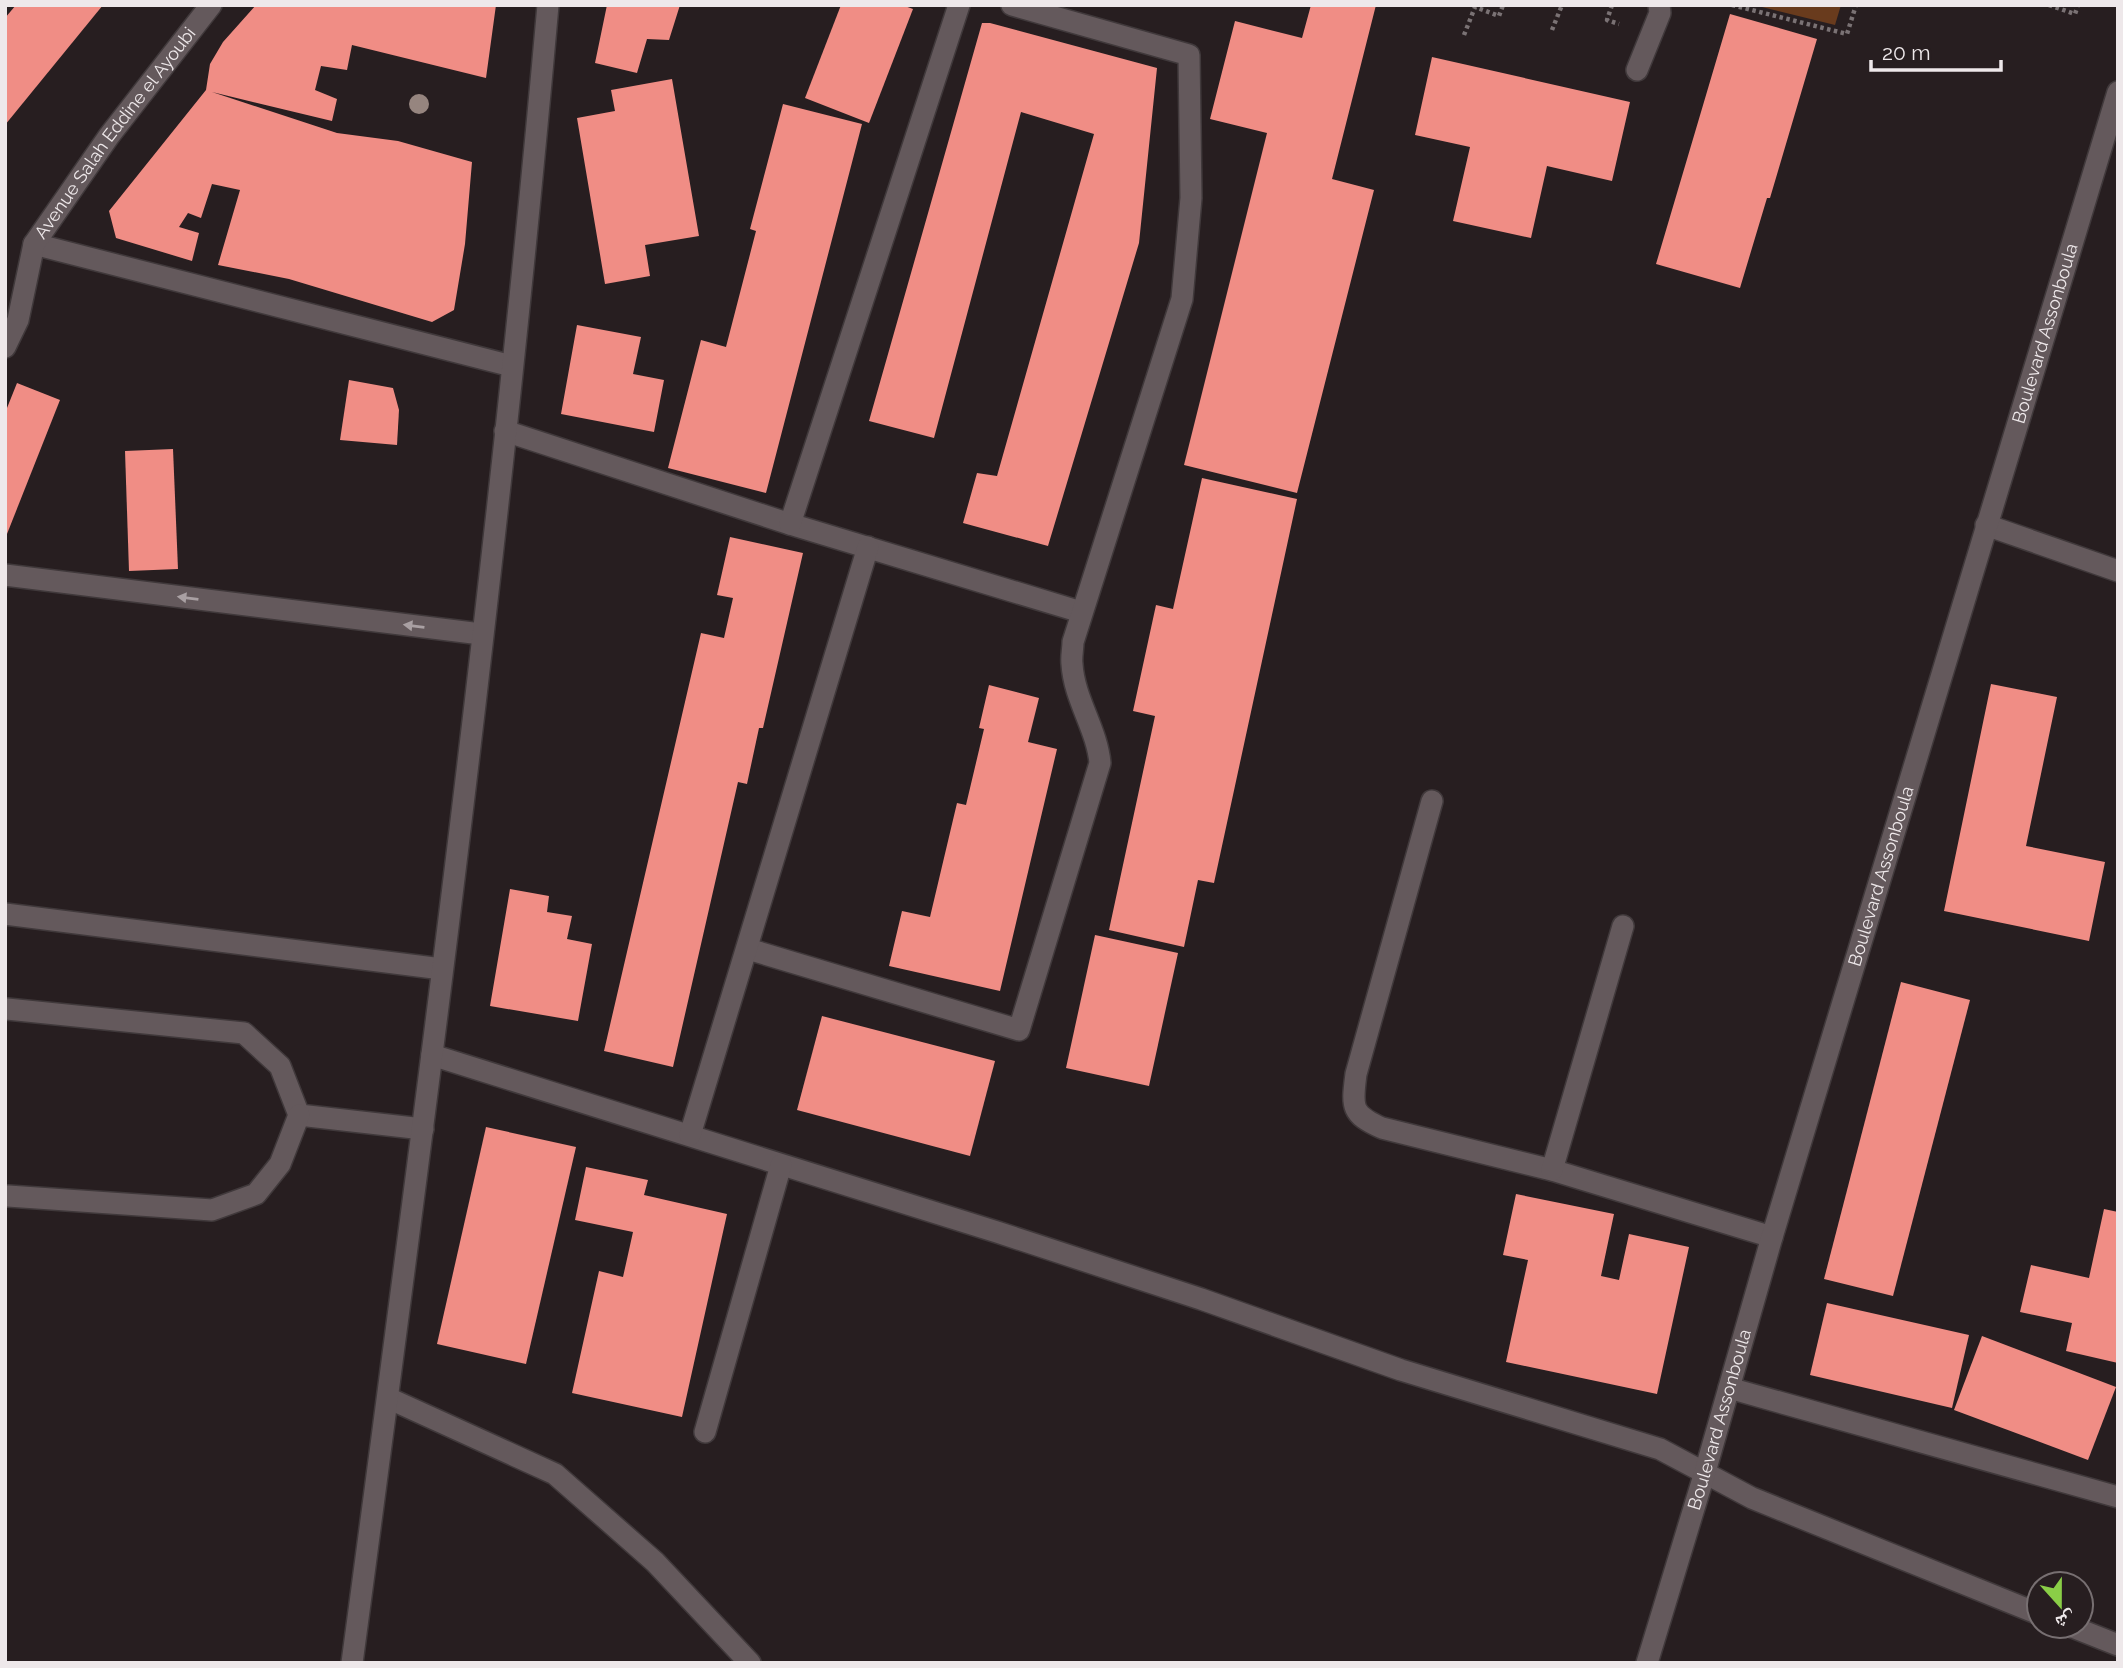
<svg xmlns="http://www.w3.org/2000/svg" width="2123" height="1668" font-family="Raleway,'Noto Naskh Arabic',sans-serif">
  <rect width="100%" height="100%" fill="#271e20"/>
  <!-- green -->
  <path fill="#693b1d" d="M1754 5H1841L1835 25Z"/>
  <!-- building -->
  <g fill="#f08d85">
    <path d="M16 5H103L5 125V18Z"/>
    <path d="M256 5H496L486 78 352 45 347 70 321 66 315 90 337 99 332 121 212 92 337 133 398 141 472 162 465 244 454 310 432 322 289 279 218 265 240 190 212 184 201 218 188 213 179 227 199 233 192 261 116 238 109 211 206 90 210 64 223 42Z"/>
    <path d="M607 5H680L669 40 647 39 637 73 595 63Z"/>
    <path d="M841 5H902L913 9 869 123 805 98Z"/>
    <path d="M1311 5H1376L1332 179 1374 190 1297 493 1184 465 1267 133 1210 119 1235 21 1302 38Z"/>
    <path d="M1730 14 1817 39 1770 198H1767L1740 288 1656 264Z"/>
    <path d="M982 23H990L1157 68 1139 243 1048 546 963 523 977 473 997 476 1094 134 1021 112 934 438 869 421Z"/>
    <path d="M1432 57 1630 102 1612 181 1547 166 1531 238 1453 221 1470 147 1415 135Z"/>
    <path d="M672 79 699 236 645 245 650 276 605 284 577 118 615 111 611 90Z"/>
    <path d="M783 104 862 124 766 493 668 468 701 340 726 347 756 231 750 229Z"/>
    <path d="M577 325 641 337 633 374 664 380 654 432 561 414Z"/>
    <path d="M349 380 393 388 399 410 397 445 340 440Z"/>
    <path d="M17 383 60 400 5 539V413Z"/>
    <path d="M173 449 178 569 129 571 125 451Z"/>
    <path d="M1202 478 1297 499 1214 883 1198 880 1184 947 1109 930 1155 716 1133 711 1156 605 1173 609Z"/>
    <path d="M730 537 803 553 763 728H759L747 784 738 782 673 1067 604 1051 701 633 724 638 733 598 717 595Z"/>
    <path d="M1991 684 2057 697 2026 846 2105 862 2089 941 1944 911Z"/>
    <path d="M989 685 1039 698 1028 742 1057 749 1000 991 889 966 902 911 930 917 957 803 966 805 984 729 979 728Z"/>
    <path d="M510 889 549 896 547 912 572 916 567 939 592 944 578 1021 490 1006Z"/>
    <path d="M1095 935 1178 953 1149 1086 1066 1068Z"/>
    <path d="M1901 982 1970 1000 1893 1296 1824 1279Z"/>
    <path d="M822 1016 995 1061 970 1156 797 1110Z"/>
    <path d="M486 1127 576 1147 526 1364 437 1344Z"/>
    <path d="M586 1167 648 1180 644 1195 727 1214 682 1417 572 1393 599 1271 623 1277 633 1232 575 1220Z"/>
    <path d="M1516 1194 1614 1214 1601 1276 1619 1280 1629 1234 1689 1247 1657 1394 1506 1362 1528 1260 1503 1255Z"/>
    <path d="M2104 1209 2118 1212V1363L2066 1351 2072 1323 2020 1312 2031 1265 2089 1278Z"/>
    <path d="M1827 1303 1969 1335 1952 1408 1810 1375Z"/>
    <path d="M1982 1336 2116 1387 2088 1460 1954 1410Z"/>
  </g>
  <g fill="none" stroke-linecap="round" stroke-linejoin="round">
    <defs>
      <g id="minor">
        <path d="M1637 70 1660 13 1659 5"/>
        <path d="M34 244 512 366"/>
        <path id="s1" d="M5 347 18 320 34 244 109 136 211 5"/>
        <path d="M505 431 790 524 1081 612"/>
        <path d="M790 524 959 5"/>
        <path d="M1986 525 2118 571"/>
        <path d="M5 575 481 634"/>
        <path d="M1432 801 1356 1074C1352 1106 1350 1114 1382 1128L1552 1170 1772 1237"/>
        <path d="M5 914 442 969"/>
        <path d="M748 949 1019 1030 1100 763C1097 729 1074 699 1072 664 1071 657 1073 649 1073 642L1182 299 1191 198 1189 55 1012 5"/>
        <path d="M7 1009 244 1033 280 1066 299 1115 423 1129"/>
        <path d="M432 1055 997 1232 1201 1299 1401 1370 1660 1449 1752 1498 2039 1614"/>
        <path d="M690 1135 868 547"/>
        <path d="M1552 1170 1623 926"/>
        <path d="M8 1196 212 1210 256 1194 280 1164 299 1115"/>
        <path d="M1729 1388 2118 1497"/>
        <path d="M388 1398 555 1474 655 1562 750 1663"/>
        <path d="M705 1432 781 1165"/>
        <path d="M2070 1626 2118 1645"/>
        <path d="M352 1663C426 1111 499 559 548 5"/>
        <path id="s2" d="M1647 1663 1705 1472 1772 1237 2118 92"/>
      </g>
    </defs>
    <!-- minor casing -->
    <use href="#minor" stroke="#40393b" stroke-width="24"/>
    <!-- path -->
    <g stroke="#7a7274" stroke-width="4.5" stroke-dasharray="3.5 3.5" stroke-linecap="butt">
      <path d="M1612 5 1607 20 1619 24"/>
      <path d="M1732 5 1847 34 1856 5"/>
      <path d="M2049 5 2075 14 2078 5"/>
      <path d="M1552 30 1562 5"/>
      <path d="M1464 35 1475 7 1499 16 1503 5"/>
    </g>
    <!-- minor -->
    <use href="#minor" stroke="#64595c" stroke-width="21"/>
  </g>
  <!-- trees -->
  <circle fill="#96857f" cx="419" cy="104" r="10"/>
  <!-- one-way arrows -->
  <defs><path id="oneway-solid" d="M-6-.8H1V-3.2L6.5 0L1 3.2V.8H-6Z" transform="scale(1.75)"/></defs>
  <g fill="#a9a0a3">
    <use href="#oneway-solid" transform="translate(188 598) rotate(-173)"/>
    <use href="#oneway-solid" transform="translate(414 626) rotate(-173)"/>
  </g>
  <g text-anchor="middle" stroke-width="7" stroke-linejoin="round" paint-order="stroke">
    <!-- street labels -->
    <g font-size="18" fill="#eee8ea" stroke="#271e20">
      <text dy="6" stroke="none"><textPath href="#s1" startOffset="245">Avenue Salah Eddine el Ayoubi</textPath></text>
      <text dy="6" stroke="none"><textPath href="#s2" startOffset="1388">Boulevard Assonboula</textPath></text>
      <text dy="6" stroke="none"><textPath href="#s2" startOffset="821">Boulevard Assonboula</textPath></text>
      <text dy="6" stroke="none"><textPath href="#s2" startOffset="254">Boulevard Assonboula</textPath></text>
    </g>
  </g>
  <!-- border -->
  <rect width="2123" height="1668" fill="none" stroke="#eee8ea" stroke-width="14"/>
  <!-- north arrow -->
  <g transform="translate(2060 1605) rotate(159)"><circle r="33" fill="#271e20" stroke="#776f71" stroke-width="2"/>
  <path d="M0-5L12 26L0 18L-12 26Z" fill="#8ace47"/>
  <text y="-10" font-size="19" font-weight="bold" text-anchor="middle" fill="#eee8ea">ش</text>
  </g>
  <!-- scale -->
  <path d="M1871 60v10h130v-10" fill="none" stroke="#eee8ea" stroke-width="3.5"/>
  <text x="1882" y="60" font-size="21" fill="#eee8ea" stroke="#271e20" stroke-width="5" paint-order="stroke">20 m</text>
</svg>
